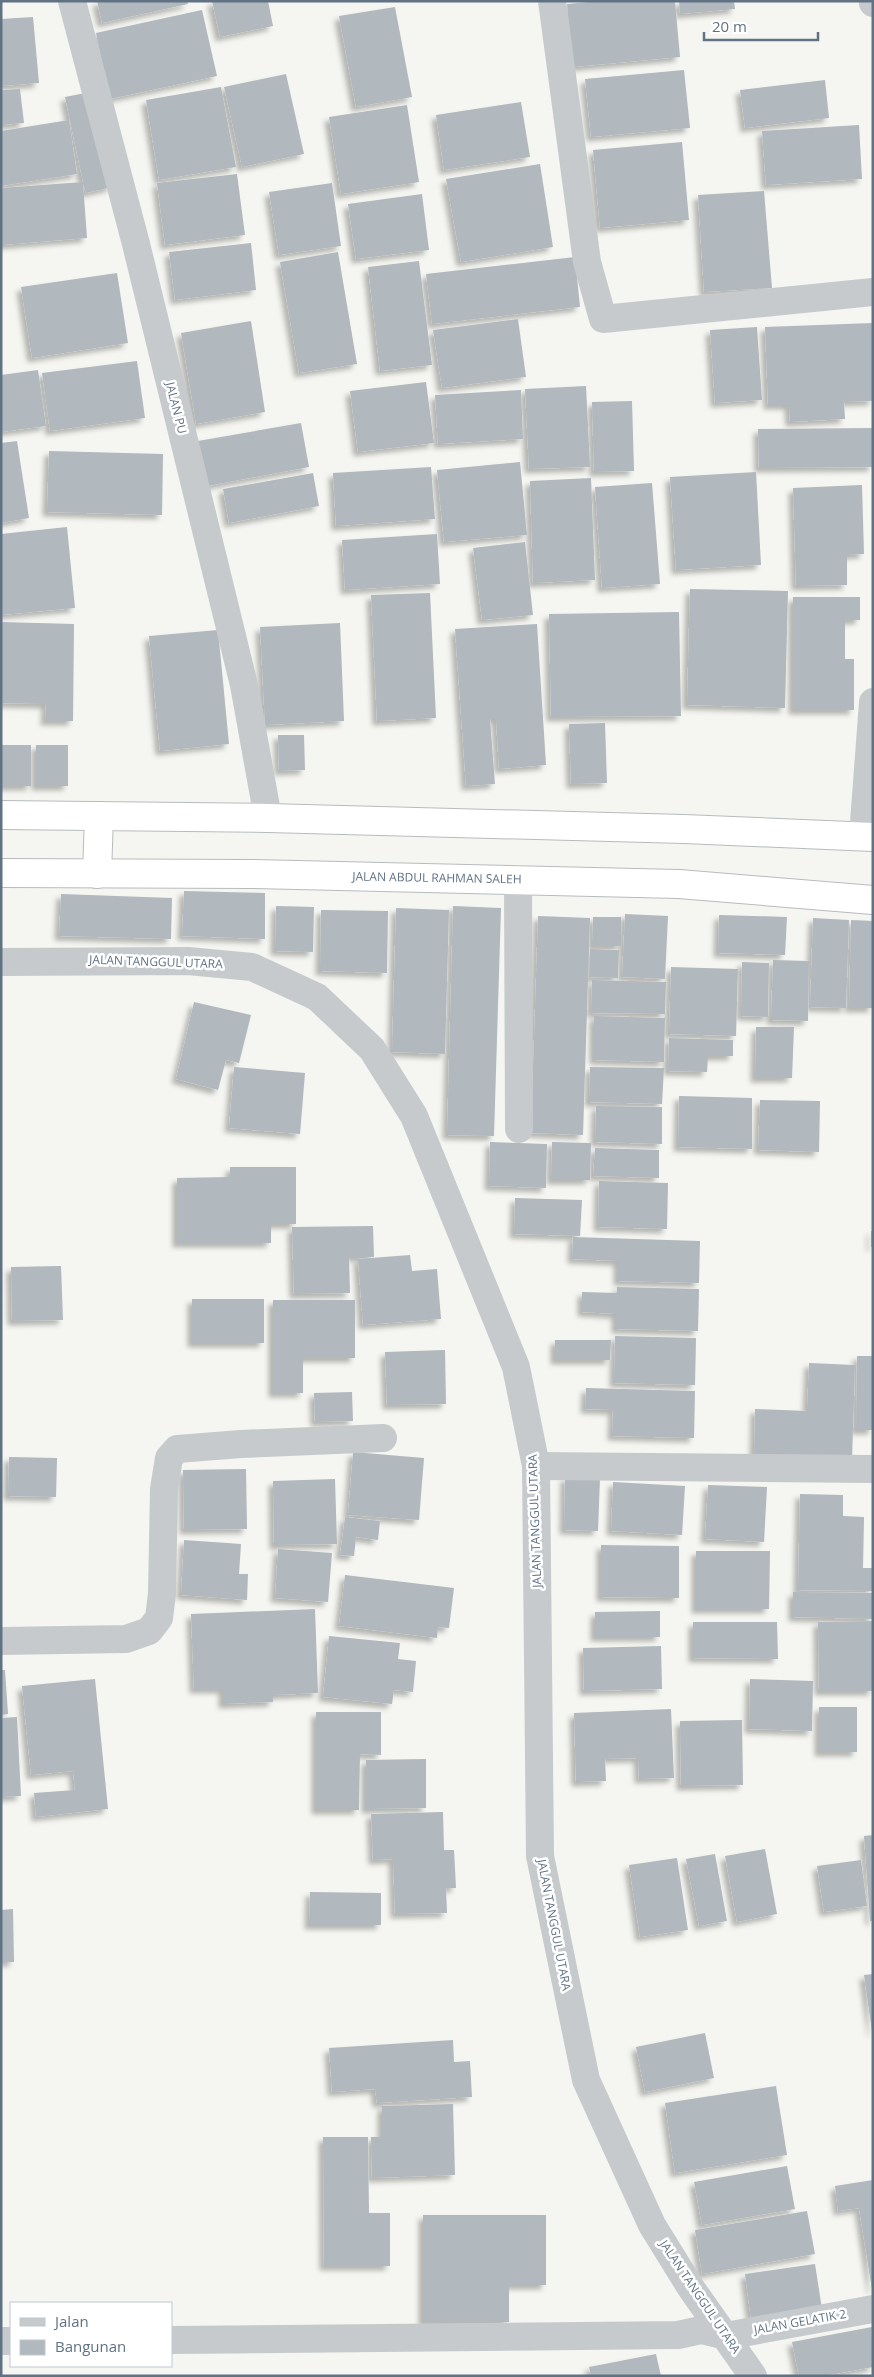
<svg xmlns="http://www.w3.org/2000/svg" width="874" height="2377" font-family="'Open Sans',sans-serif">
  <defs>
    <filter id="shadow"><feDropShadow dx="-4.5" dy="4.5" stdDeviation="2.5" flood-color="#0004"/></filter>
  </defs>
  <rect width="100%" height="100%" fill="#f5f6f1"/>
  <!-- building -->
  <g fill="#b1b8be" filter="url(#shadow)">
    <path d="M97 1H187L188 4 102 23Z"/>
    <path d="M212 1H268L273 26 220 37Z"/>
    <path d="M601 1H675L680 57 573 67 567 4Z"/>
    <path d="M679 1H734L735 9 680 14Z"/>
    <path d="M395 7 412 97 356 107 339 16Z"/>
    <path d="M202 10 217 76 110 99 96 33Z"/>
    <path d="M33 17 39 83 1 86V19Z"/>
    <path d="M684 70 690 128 591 137 585 79Z"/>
    <path d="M286 74 304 154 242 167 224 87Z"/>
    <path d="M825 80 829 118 745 128 740 90Z"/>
    <path d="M221 87 236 167 159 180 146 100Z"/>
    <path d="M20 89 24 123 1 125V90Z"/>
    <path d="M91 92 112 187 86 193 83 183 87 238 1 245V188L83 182 65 97Z"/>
    <path d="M521 102 530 157 444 170 436 115Z"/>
    <path d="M407 105 419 182 341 194 329 117Z"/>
    <path d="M69 120 77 174 1 186V131Z"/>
    <path d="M859 125 862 179 766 185 762 131Z"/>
    <path d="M682 142 689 220 600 228 593 150Z"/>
    <path d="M540 164 553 247 461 262 446 179Z"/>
    <path d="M237 174 245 235 165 245 157 183Z"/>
    <path d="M332 183 341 246 279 255 269 192Z"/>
    <path d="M764 191 772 288 704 292 698 195Z"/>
    <path d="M422 194 429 250 356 259 348 204Z"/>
    <path d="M251 243 256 290 175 300 169 252Z"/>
    <path d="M338 252 357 364 299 373 280 262Z"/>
    <path d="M575 257 580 307 432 324 426 274Z"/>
    <path d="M419 261 432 365 380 371 368 267Z"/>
    <path d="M117 273 128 343 32 358 21 287Z"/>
    <path d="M518 319 526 377 442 388 433 330Z"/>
    <path d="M251 321 265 412 196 424 181 333Z"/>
    <path d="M873 323V401L844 402 845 419 790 422 789 405H768L765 327Z"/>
    <path d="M757 327 762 400 715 403 710 330Z"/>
    <path d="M137 361 145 418 50 431 42 373Z"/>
    <path d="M38 370 46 426 1 432V375Z"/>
    <path d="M426 382 434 443 358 452 350 391Z"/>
    <path d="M586 386 590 467 529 469 525 389Z"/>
    <path d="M521 390 523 439 438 444 435 395Z"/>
    <path d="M632 401 634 471 594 472 592 402Z"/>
    <path d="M301 423 309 467 207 486 198 441Z"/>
    <path d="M873 428V467L759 468 758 429Z"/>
    <path d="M17 441 29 518 1 523V443Z"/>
    <path d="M49 451 163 454 162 515 47 512Z"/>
    <path d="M520 462 527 535 444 542 437 470Z"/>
    <path d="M431 467 435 519 336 526 333 473Z"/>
    <path d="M756 472 761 565 676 570 670 477Z"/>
    <path d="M313 473 319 506 229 523 223 489Z"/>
    <path d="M591 478 595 580 533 583 530 481Z"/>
    <path d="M652 483 660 584 602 588 595 487Z"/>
    <path d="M862 485 864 554 847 555V585L796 586 793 488Z"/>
    <path d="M67 527 75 608 1 615V534Z"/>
    <path d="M437 534 440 584 345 590 342 540Z"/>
    <path d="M525 542 533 615 482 620 473 548Z"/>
    <path d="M690 589 788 591 785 708 687 705Z"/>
    <path d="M430 593 436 718 377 721 371 595Z"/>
    <path d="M793 597H860V620H845V659H854V710H793Z"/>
    <path d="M679 612 681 716 551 717 549 614Z"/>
    <path d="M1 622 74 624 73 721H45L46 704 1 703Z"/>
    <path d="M340 623 344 721 265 725 260 627Z"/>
    <path d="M537 624 546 765 499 769 496 719H490L495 784 466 786 455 629Z"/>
    <path d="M218 630 229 744 160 751 149 636Z"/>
    <path d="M605 723 607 783 571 784 569 724Z"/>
    <path d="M278 735H304L305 770 279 771Z"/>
    <rect x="1" y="745" width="30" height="41"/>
    <rect x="36" y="745" width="32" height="41"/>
    <path d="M184 891 265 893V939L182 936Z"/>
    <path d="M61 894 172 898 171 939 59 936Z"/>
    <path d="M276 906 314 907 313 952 275 951Z"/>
    <path d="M453 906 501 908 494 1136 447 1135Z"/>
    <path d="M396 908 449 910 445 1054 392 1052Z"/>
    <path d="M321 910 388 911 387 973 320 971Z"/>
    <path d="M625 914 668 916 665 979 622 977Z"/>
    <path d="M719 915 787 917 785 955 718 953Z"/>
    <path d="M538 916 590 918 583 1135 531 1133Z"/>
    <path d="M593 917H621V946H592Z"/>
    <path d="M813 918 849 920 846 1008 810 1007Z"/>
    <path d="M851 920 873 921V1008H849Z"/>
    <path d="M590 949 619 950 618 978 589 977Z"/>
    <path d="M773 960 809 961 808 1021 771 1020Z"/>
    <path d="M742 962 769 963 768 1017 741 1016Z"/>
    <path d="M671 967 738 969 736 1036 669 1034Z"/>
    <path d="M592 980 666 982 665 1014 591 1013Z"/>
    <path d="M194 1002 251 1015 239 1063 226 1060 218 1090 176 1079Z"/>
    <path d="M594 1016 665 1018 664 1062 594 1060Z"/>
    <path d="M756 1027H794L792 1078H755Z"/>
    <path d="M669 1038 733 1040V1056H708L707 1072 668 1071Z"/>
    <path d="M234 1067 305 1073 300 1134 229 1128Z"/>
    <path d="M590 1067 664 1068 662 1104 589 1102Z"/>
    <path d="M679 1096 752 1098V1149L678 1147Z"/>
    <path d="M760 1100 820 1101 819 1152 758 1150Z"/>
    <path d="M596 1106 662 1107V1144L595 1142Z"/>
    <path d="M490 1142 547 1144 546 1188 489 1186Z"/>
    <path d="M552 1142 591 1143 590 1180H551Z"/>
    <path d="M595 1148 659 1150V1178L593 1176Z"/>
    <path d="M230 1167H296V1224H271V1243H177V1178L230 1177Z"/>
    <path d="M599 1181 668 1183 667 1229 598 1227Z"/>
    <path d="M515 1198 582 1200 580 1236 514 1234Z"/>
    <path d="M373 1226 374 1257H349L350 1293 294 1294 292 1227Z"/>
    <rect x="871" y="1231" width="2" height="16"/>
    <path d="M573 1237 700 1241 699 1283 618 1281V1261L572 1259Z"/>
    <path d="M410 1255 412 1271 437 1269 441 1319 363 1325 358 1259Z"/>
    <path d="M61 1266 63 1320 12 1321 11 1267Z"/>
    <path d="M617 1287 699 1289 698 1331 616 1329V1314L582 1312V1292L617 1293Z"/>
    <rect x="192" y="1299" width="72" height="44"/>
    <path d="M273 1300H355V1358H303V1393H273Z"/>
    <path d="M615 1336 696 1338 695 1385 614 1383Z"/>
    <path d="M555 1340H611L610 1360H555Z"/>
    <path d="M445 1350 446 1404 387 1405 385 1352Z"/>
    <path d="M857 1356H873V1430H856Z"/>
    <path d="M809 1363 855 1365 852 1460 754 1458 755 1409 807 1411Z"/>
    <path d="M586 1388 695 1391 694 1438 612 1436 613 1410 585 1409Z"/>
    <path d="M352 1392 353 1421 315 1422 314 1393Z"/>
    <path d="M353 1452 424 1458 419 1520 348 1515Z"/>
    <path d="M9 1457 57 1458 56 1497 8 1496Z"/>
    <path d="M246 1469 247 1529 184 1530 183 1470Z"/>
    <path d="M565 1477 600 1478 598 1531 564 1530Z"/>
    <path d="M335 1479 337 1544 274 1545 273 1481Z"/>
    <path d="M613 1482 685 1486 682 1535 611 1531Z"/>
    <path d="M708 1485 767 1487 764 1542 705 1539Z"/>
    <path d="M800 1494 843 1495V1516L864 1517 863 1568H873V1591L798 1590Z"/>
    <path d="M345 1517 380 1521 378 1540 356 1537 354 1556 340 1555Z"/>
    <path d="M184 1540 241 1544 239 1574H248L247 1600 181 1595Z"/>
    <path d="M601 1545 679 1546V1598L601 1597Z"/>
    <path d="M278 1549 332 1553 328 1602 275 1598Z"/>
    <path d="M696 1551H770L769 1609H696Z"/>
    <path d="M345 1575 454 1588 449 1628 438 1627 437 1638 339 1626Z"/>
    <path d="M793 1592 873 1593V1619L793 1617Z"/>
    <path d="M315 1609 318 1693 273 1695V1702L223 1704V1689H194L191 1614Z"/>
    <path d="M660 1611V1637H595V1612Z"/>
    <path d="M873 1621V1691H819L818 1622Z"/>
    <path d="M693 1622H777L778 1659 693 1658Z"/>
    <path d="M329 1636 400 1643 398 1659 416 1661 413 1692 394 1690 392 1704 323 1697Z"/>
    <path d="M661 1646 662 1689 584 1691 583 1648Z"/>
    <path d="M1 1670H5L8 1714 1 1715Z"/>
    <path d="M95 1679 108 1809 36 1817 34 1793 75 1790 73 1771 31 1775 22 1686Z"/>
    <path d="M750 1679 813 1681 812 1731 749 1729Z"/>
    <rect x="819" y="1707" width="38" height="45"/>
    <path d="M671 1709 674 1778 639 1779 638 1758 605 1759 606 1781 576 1782 574 1713Z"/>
    <path d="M316 1712H381V1755L360 1754 359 1810H316Z"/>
    <path d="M17 1717 21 1796 1 1797V1718Z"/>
    <path d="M742 1720 743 1785 681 1786 680 1721Z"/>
    <path d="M426 1759V1808L366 1809V1760Z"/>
    <path d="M443 1812 444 1850H454L456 1888H446L447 1913 395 1914 393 1859 373 1860 371 1814Z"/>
    <path d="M873 1835V1921H870L864 1836Z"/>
    <path d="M765 1849 777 1914 737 1922 725 1856Z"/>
    <path d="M715 1854 727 1921 699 1926 686 1859Z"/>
    <path d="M677 1858 688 1930 640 1937 629 1865Z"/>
    <path d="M861 1860 867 1906 824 1912 817 1866Z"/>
    <path d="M310 1892 381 1893V1925H309Z"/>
    <path d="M13 1909 14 1962H1V1910Z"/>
    <path d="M873 1974V2032H872L864 1975Z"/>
    <path d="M705 2033 714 2078 645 2092 636 2047Z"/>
    <path d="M453 2040 454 2062 470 2061 472 2097 377 2103 375 2089 332 2092 329 2048Z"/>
    <path d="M776 2086 787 2155 675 2173 665 2103Z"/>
    <path d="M453 2104 455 2175 372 2178 371 2137H382V2106Z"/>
    <path d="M323 2137H368L369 2213H390V2266H324Z"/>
    <path d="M787 2166 795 2209 702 2225 694 2182Z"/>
    <path d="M873 2180V2290H872L859 2208 838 2211 835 2186Z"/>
    <path d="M807 2211 815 2254 702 2274 695 2230Z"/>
    <path d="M423 2215H546V2285H509V2322H423Z"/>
    <path d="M815 2264 822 2309 751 2319 745 2274Z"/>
    <path d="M872 2327 873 2367 824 2376H799L792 2342Z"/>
    <path d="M656 2354 661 2376H591L589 2367Z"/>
  </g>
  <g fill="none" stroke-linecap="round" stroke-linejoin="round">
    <defs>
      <g id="trunk">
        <path d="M1 815 268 818 684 829 873 837"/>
        <path d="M1 873 251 874 679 884 873 900"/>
        <path d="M97 874 99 816"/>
      </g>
    </defs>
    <!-- trunk casing -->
    <use href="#trunk" stroke="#b8bbbe" stroke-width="30"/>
    <!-- minor -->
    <g stroke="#c7cacd" stroke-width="28">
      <path d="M72 1 136 244 244 685 268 818"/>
      <path d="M552 1 587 262 603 319 873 292"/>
      <path d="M873 1V3"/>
      <path d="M863 836 873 702"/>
      <path d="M518 880 519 1129"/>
      <path d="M1 962 188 961 252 967 317 997 372 1049 414 1116 516 1367 536 1466 540 1856 586 2080 652 2225 691 2288 753 2376"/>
      <path d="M536 1466 873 1469"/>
      <path d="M1 1641 126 1639 149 1631 159 1618 162 1594 164 1489 169 1458 177 1449 241 1444 383 1438"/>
      <path d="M171 2340 678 2335 701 2330 726 2336 873 2309"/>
      <path d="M1 2341H11"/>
    </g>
    <!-- trunk -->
    <use href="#trunk" stroke="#fff" stroke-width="28"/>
  </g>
  <g text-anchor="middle" stroke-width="5" stroke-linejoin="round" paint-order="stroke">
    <!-- street labels -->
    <g font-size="12" fill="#617285" stroke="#fff">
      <text transform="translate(176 408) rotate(76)" y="4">JALAN PU</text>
      <text transform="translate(437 878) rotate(1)" y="4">JALAN ABDUL RAHMAN SALEH</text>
      <text transform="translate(156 962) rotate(2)" y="4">JALAN TANGGUL UTARA</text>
      <text transform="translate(535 1521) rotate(-92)" y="4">JALAN TANGGUL UTARA</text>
      <text transform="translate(554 1925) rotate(79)" y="4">JALAN TANGGUL UTARA</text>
      <text transform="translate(700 2297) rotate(56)" y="4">JALAN TANGGUL UTARA</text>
      <text transform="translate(800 2322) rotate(-10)" y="4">JALAN GELATIK 2</text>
    </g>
  </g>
  <!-- border -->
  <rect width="874" height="2377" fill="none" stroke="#617285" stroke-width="5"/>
  <!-- legend -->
  <rect x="10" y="2302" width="162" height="65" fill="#ffffff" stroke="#c0c7ce"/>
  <rect x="20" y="2318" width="25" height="8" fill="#c7cacd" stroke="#c0c7ce"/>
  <text x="55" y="2327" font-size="15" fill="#617285">Jalan</text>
  <rect x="20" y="2340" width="25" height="15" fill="#b1b8be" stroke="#c0c7ce"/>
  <text x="55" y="2352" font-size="15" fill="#617285">Bangunan</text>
  <!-- scale -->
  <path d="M704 32v8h114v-8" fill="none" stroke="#617285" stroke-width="2.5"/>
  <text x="712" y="32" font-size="15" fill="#617285" stroke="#ffffff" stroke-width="4" paint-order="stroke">20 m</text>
</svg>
